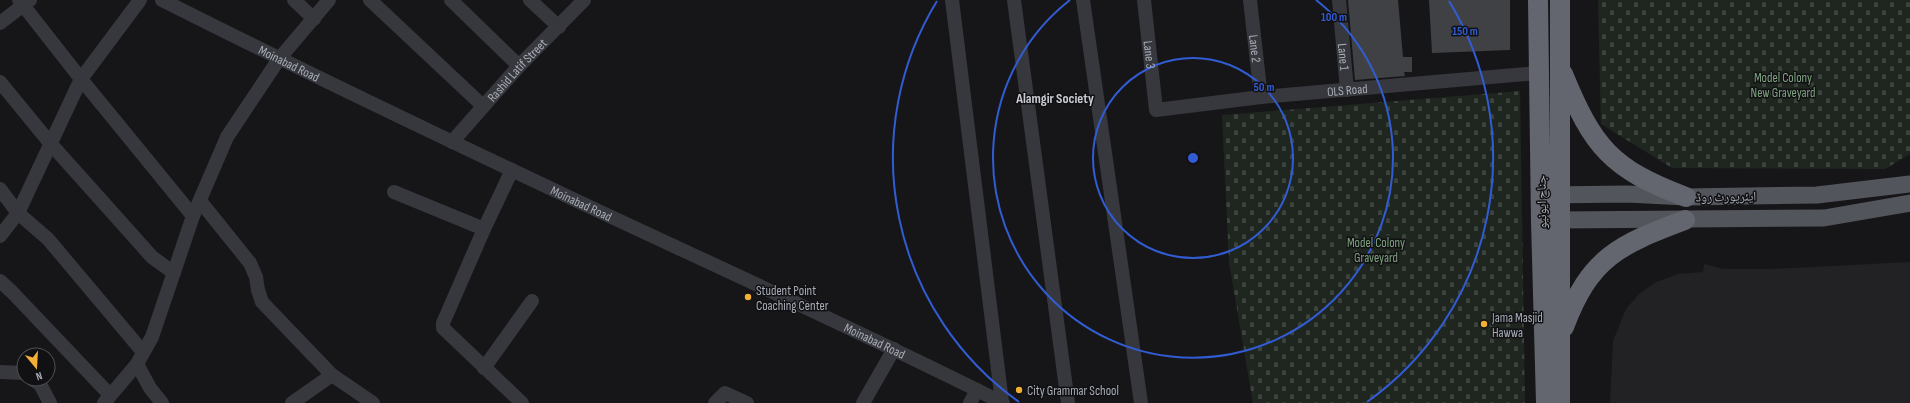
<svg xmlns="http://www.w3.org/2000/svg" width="1910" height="403" font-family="'Sofia Sans Condensed','Noto Naskh Arabic',sans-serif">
  <defs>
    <pattern id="cemetery-stones" width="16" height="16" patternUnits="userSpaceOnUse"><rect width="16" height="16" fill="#1e261f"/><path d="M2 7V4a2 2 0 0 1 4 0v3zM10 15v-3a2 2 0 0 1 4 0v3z" fill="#3c433d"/></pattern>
  </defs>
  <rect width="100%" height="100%" fill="#161618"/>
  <!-- built -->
  <path fill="#222225" d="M1910 262V403H1610L1613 341 1626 309 1639 294 1656 282 1678 274 1703 272 1704 264 1723 269H1771Z"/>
  <!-- cemetery -->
  <g fill="url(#cemetery-stones)">
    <path d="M1598 0H1910V154L1885 169 1672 168 1601 124Z"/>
    <path d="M1520 91 1525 403H1253L1229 262 1222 115Z"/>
  </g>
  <!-- building -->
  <g fill="#404145">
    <path d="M1348 0H1398L1403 57H1412V72H1404L1405 76 1355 80Z"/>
    <path d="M1429 0H1510V50L1432 53Z"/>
  </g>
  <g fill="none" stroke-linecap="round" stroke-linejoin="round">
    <!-- minor -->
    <g stroke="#37383d" stroke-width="14">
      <path d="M19 0 81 79 193 216"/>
      <path id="s1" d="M162 0C299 69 437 135 575 200 718 267 862 332 1003 403"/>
      <path d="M294 0 314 19"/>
      <path d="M370 0 483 106"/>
      <path d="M451 0 519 66"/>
      <path d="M530 0 559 27"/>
      <path d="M952 0 1002 402"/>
      <path d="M1014 0 1068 403"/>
      <path d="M1083 0 1141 403"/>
      <path id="s2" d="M1144 0 1156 110 1261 97 1538 73"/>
      <path id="s3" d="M1250 0 1261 97"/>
      <path id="s4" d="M1339 0 1347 90"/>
      <path d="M0 23 30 0"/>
      <path d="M0 82 50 143 152 257 174 273"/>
      <path id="s5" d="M452 142 519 66 584 0"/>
      <path d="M512 170 484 229 443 323V328L522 403"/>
      <path d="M0 189 18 213 48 239 143 352"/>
      <path d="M394 192 484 229"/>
      <path d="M200 201 250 263 256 277 258 290 262 302 332 375 373 403"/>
      <path d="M0 236 18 213 81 79 140 0"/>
      <path d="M0 281 12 292 110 395"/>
      <path d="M137 364 150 388 162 403"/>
      <path d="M484 368 532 301"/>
      <path d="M0 372 24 373"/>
      <path d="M32 379 40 384 50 403"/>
      <path d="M104 403 137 364 152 337 193 216 227 137 279 59 329 0"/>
      <path d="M292 403 332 375"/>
      <path d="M715 403 725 393 747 403"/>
      <path d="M863 403 894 349"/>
      <path d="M970 403 977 390"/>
    </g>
    <!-- major -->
    <g stroke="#53555c" stroke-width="17">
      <path d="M1547 195 1627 194 1686 197 1817 195 1910 184"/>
      <path d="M1559 220 1824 218 1910 203"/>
    </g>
    <!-- highway -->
    <g stroke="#63666e" stroke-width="20">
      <path d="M1538 0 1541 221 1546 403"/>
      <path d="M1563 74C1593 147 1611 169 1686 197"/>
      <path d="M1564 327C1590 257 1619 245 1685 220"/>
      <path d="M1560 403V0"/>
    </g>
  </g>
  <!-- distance rings -->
  <g fill="none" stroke="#325cd3" stroke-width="2">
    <circle cx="1193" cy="158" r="100"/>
    <path d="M1316 0A200 200 0 1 1 1070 0"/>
    <path d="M1019 402A300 300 0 0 1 937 1M1449 1A300 300 0 0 1 1367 402"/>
  </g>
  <!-- markers -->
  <g fill="#f2b134" stroke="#111113" stroke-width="1.5">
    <circle cx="748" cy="297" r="4"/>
    <circle cx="1484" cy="324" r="4"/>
    <circle cx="1019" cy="390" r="4"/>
  </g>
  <g text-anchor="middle" stroke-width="3" stroke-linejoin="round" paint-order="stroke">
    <!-- street labels -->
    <g font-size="13" fill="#a8adb8" stroke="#111113">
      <text dy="5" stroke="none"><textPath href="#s3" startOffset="49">Lane 2</textPath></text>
      <text dy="5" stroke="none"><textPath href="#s2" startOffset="55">Lane 3</textPath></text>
      <text dy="5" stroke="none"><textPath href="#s4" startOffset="57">Lane 1</textPath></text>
      <text dy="5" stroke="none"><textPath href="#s1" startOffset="142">Moinabad Road</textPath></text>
      <text dy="5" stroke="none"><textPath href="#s5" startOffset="97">Rashid Latif Street</textPath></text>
      <text dy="5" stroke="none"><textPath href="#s2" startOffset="303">OLS Road</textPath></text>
      <text transform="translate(1726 196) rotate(-1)" y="5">ایئرپورٹ روڈ</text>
      <text transform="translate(1541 202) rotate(-91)" y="5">جناح ایونیو</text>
      <text dy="5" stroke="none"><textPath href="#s1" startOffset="466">Moinabad Road</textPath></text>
      <text dy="5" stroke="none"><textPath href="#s1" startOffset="790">Moinabad Road</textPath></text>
    </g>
    <!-- park labels -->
    <g font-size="13" fill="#7fa381" stroke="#111113">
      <text x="1783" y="82">Model Colony<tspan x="1783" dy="15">New Graveyard</tspan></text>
      <text x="1376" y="247">Model Colony<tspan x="1376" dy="15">Graveyard</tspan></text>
    </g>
    <!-- poi labels -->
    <g font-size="13" fill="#a8adb8" stroke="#111113" text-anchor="start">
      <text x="756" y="295">Student Point<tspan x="756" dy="15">Coaching Center</tspan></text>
      <text x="1492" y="322">Jama Masjid<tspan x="1492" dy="15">Hawwa</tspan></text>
      <text x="1027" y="395">City Grammar School</text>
    </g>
    <!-- neighbourhood labels -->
    <g font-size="14" font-weight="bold" fill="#c9ccd4" stroke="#111113">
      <text x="1055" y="103">Alamgir Society</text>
    </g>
  </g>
  <circle cx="1193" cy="158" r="6" fill="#325cd3" stroke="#111113" stroke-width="2"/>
  <g font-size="12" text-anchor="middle" font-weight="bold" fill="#325cd3" stroke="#111113" stroke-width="3" stroke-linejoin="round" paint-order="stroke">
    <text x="1334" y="21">100 m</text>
    <text x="1465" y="35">150 m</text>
    <text x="1264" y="91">50 m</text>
  </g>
  <!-- north arrow -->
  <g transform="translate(36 367) rotate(162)"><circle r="19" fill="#111113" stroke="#4d4f55"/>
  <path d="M0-3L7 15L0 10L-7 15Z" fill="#f2b134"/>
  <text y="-6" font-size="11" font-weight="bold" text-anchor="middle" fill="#a8adb8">N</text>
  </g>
</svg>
